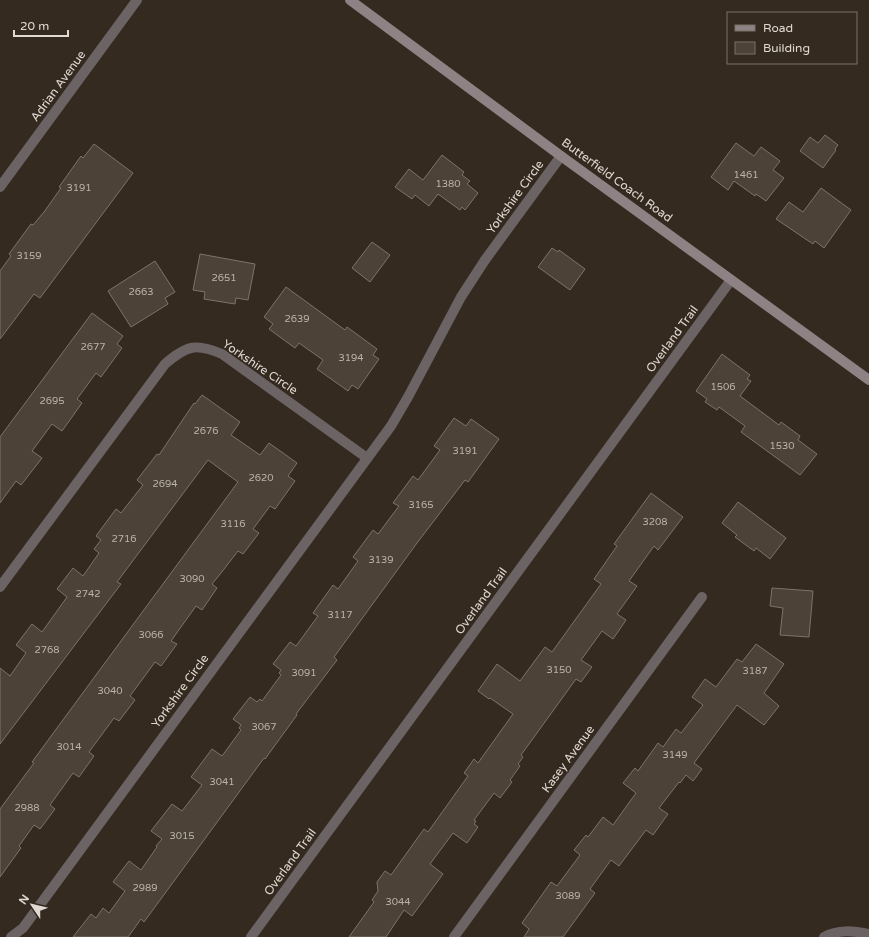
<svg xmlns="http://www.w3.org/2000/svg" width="869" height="937" font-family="'Varela Round',sans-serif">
  <rect width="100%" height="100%" fill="#352a20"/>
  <!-- building -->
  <g fill="#4d4237" stroke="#7f7367">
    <path d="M825 135 838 145 835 149 836 150 823 168 800 151 810 137 818 143Z"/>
    <path d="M736 143 754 156 761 147 780 161 773 170 784 178 766 201 756 194 755 196 734 181 728 190 711 177Z"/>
    <path d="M94 144 133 173 40 298 34 294 0 339V271L11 256 9 254 31 224 33 225 44 212 61 188 59 187 81 156 83 158Z"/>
    <path d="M442 155 464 172 462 175 470 181 467 184 478 193 465 210 462 207 460 210 438 194 429 206 415 195 412 199 395 187 409 169 423 180Z"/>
    <path d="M821 188 851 210 824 248 815 241 813 244 776 219 789 202 803 212Z"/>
    <path d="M372 242 390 255 370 282 352 268Z"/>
    <path d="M552 248 558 252 559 250 585 269 570 290 538 267Z"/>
    <path d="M200 254 255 264 248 300 236 298 235 304 204 299 205 292 193 290Z"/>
    <path d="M155 261 175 292 165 298 168 304 131 327 108 291Z"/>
    <path d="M286 287 345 330 347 327 377 349 373 355 379 359 358 389 352 385 348 391 317 369 323 360 299 343 295 348 269 329 273 324 264 317Z"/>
    <path d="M92 313 123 336 117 344 122 348 101 377 96 373 77 399 82 403 62 431 52 424 32 451 42 458 21 485 16 481 0 503V437Z"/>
    <path d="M722 354 750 375 747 379 751 381 740 396 779 425 781 422 800 436 798 440 817 454 800 475 741 432 745 426 719 407 717 410 705 402 707 399 696 391Z"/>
    <path d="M202 395 240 422 231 435 260 455 269 443 297 463 288 476 295 481 275 509 270 506 253 529 259 533 243 554 238 551 221 573 212 584 217 588 202 610 196 606 171 641 177 644 161 666 155 662 130 696 135 700 119 721 114 718 89 752 94 756 79 777 73 773 50 805 55 809 40 829 34 825 19 846 21 848 0 877V809L34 763 32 762 238 482 208 460 117 582 121 584 0 744V668L10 676 26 653 16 645 32 624 42 632 67 597 57 589 73 568 83 576 99 553 94 549 101 540 96 536 116 509 121 513 143 485 137 480 157 454 159 455 194 403 195 404Z"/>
    <path d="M454 418 466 426 471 419 499 439 468 482 465 480 417 543 334 657 337 660 296 714 297 715 265 759 264 758 144 922 141 919 128 937H73L91 914 96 918 103 908 109 913 125 891 113 882 129 861 141 870 157 847 156 846 162 839 151 831 172 804 182 811 202 785 191 777 212 749 222 756 241 730 239 728 241 725 233 719 250 697 257 702 260 699 262 701 281 675 279 673 281 670 273 664 290 642 296 646 318 616 313 613 333 585 338 589 358 561 353 557 373 530 378 534 399 506 393 503 413 476 418 480 440 450 434 446Z"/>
    <path d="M651 493 683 517 658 550 654 546 629 581 637 586 617 614 626 620 613 639 602 631 581 660 592 667 581 682 576 679 521 755 523 757 518 764 520 766 510 780 512 782 500 798 494 793 474 820 476 821 474 824 478 827 467 843 453 833 430 864 443 874 412 916 404 910 386 937H349L374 902 372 900 378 891 377 882 385 871 391 875 424 829 428 832 468 776 464 773 474 759 478 763 513 714 490 698 489 699 478 691 497 664 520 681 545 647 552 652 601 584 594 579 617 546 614 544Z"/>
    <path d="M738 502 786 538 770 559 756 548 754 551 735 537 737 535 722 523Z"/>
    <path d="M772 588 813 591 809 637 780 635 783 608 770 606Z"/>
    <path d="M756 644 784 664 764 693 779 706 764 725 737 705 694 763 702 769 693 781 686 775 680 783 679 782 659 808 668 814 653 835 646 830 619 866 611 860 590 889 595 893 563 937H524L529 929 522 923 551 882 557 886 580 855 574 850 586 835 588 837 603 817 613 825 636 793 623 783 635 768 638 771 658 743 663 747 676 729 681 733 703 705 692 697 705 679 716 687 737 659 742 662Z"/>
  </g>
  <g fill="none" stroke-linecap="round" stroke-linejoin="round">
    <!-- street -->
    <g stroke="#6c6365" stroke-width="10">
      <path d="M0 187 137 0"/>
      <path d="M0 587 165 364C187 345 196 343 222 354L367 458"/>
      <path d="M11 937 23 928 391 426 408 397 461 297 485 260 561 156"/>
      <path d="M251 937 731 280"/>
      <path d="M454 937 702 597"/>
      <path d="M824 937C838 929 854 931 869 934"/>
    </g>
    <!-- secondary -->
    <path stroke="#8f8284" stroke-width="10" d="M350 0 561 156 869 380"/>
  </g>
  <g text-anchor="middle" stroke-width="3" stroke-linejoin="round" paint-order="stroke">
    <!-- number labels -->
    <g font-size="10" fill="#bbb3ab">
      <text x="746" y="178">1461</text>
      <text x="448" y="187">1380</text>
      <text x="79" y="191">3191</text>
      <text x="29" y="259">3159</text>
      <text x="224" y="281">2651</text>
      <text x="141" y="295">2663</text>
      <text x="297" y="322">2639</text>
      <text x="93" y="350">2677</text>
      <text x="351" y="361">3194</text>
      <text x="723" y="390">1506</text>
      <text x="52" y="404">2695</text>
      <text x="206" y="434">2676</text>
      <text x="782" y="449">1530</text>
      <text x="465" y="454">3191</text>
      <text x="261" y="481">2620</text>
      <text x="165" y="487">2694</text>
      <text x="421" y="508">3165</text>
      <text x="655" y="525">3208</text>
      <text x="233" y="527">3116</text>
      <text x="124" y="542">2716</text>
      <text x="381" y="563">3139</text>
      <text x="192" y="582">3090</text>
      <text x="88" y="597">2742</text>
      <text x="340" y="618">3117</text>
      <text x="151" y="638">3066</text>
      <text x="47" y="653">2768</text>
      <text x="559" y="673">3150</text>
      <text x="755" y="674">3187</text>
      <text x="304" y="676">3091</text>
      <text x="110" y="694">3040</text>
      <text x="264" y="730">3067</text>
      <text x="69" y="750">3014</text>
      <text x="675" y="758">3149</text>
      <text x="222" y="785">3041</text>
      <text x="27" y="811">2988</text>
      <text x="182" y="839">3015</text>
      <text x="145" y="891">2989</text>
      <text x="568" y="899">3089</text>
      <text x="398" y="905">3044</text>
    </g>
    <!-- street labels -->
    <g font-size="12" fill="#e0d9d2" stroke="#352a20">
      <text transform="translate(58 86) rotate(-54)" y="4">Adrian Avenue</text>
      <text transform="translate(617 180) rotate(36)" y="4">Butterfield Coach Road</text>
      <text transform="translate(515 197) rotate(-54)" y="4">Yorkshire Circle</text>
      <text transform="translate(672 339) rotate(-54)" y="4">Overland Trail</text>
      <text transform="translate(260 367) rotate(34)" y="4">Yorkshire Circle</text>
      <text transform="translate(481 601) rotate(-54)" y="4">Overland Trail</text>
      <text transform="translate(180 691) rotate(-54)" y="4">Yorkshire Circle</text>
      <text transform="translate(568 759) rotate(-54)" y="4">Kasey Avenue</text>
      <text transform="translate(290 862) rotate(-54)" y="4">Overland Trail</text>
    </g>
  </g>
  <!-- legend -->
  <rect x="727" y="12" width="130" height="52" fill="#352a20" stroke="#797067"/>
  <rect x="735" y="25" width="20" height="6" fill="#8f8284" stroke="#797067"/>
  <text x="763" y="32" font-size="12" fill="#e0d9d2">Road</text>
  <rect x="735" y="42" width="20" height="12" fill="#4d4237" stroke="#797067"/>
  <text x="763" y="52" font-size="12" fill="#e0d9d2">Building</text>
  <!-- north arrow -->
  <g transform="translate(32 905) rotate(305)" stroke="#352a20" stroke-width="3" paint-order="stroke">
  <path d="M0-3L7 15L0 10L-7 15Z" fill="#e0d9d2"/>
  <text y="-6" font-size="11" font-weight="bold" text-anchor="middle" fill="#e0d9d2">N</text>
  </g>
  <!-- scale -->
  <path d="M14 30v6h54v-6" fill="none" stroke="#e0d9d2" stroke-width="2"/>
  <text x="20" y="30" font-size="12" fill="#e0d9d2" stroke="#352a20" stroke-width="3" paint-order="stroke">20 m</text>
</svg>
